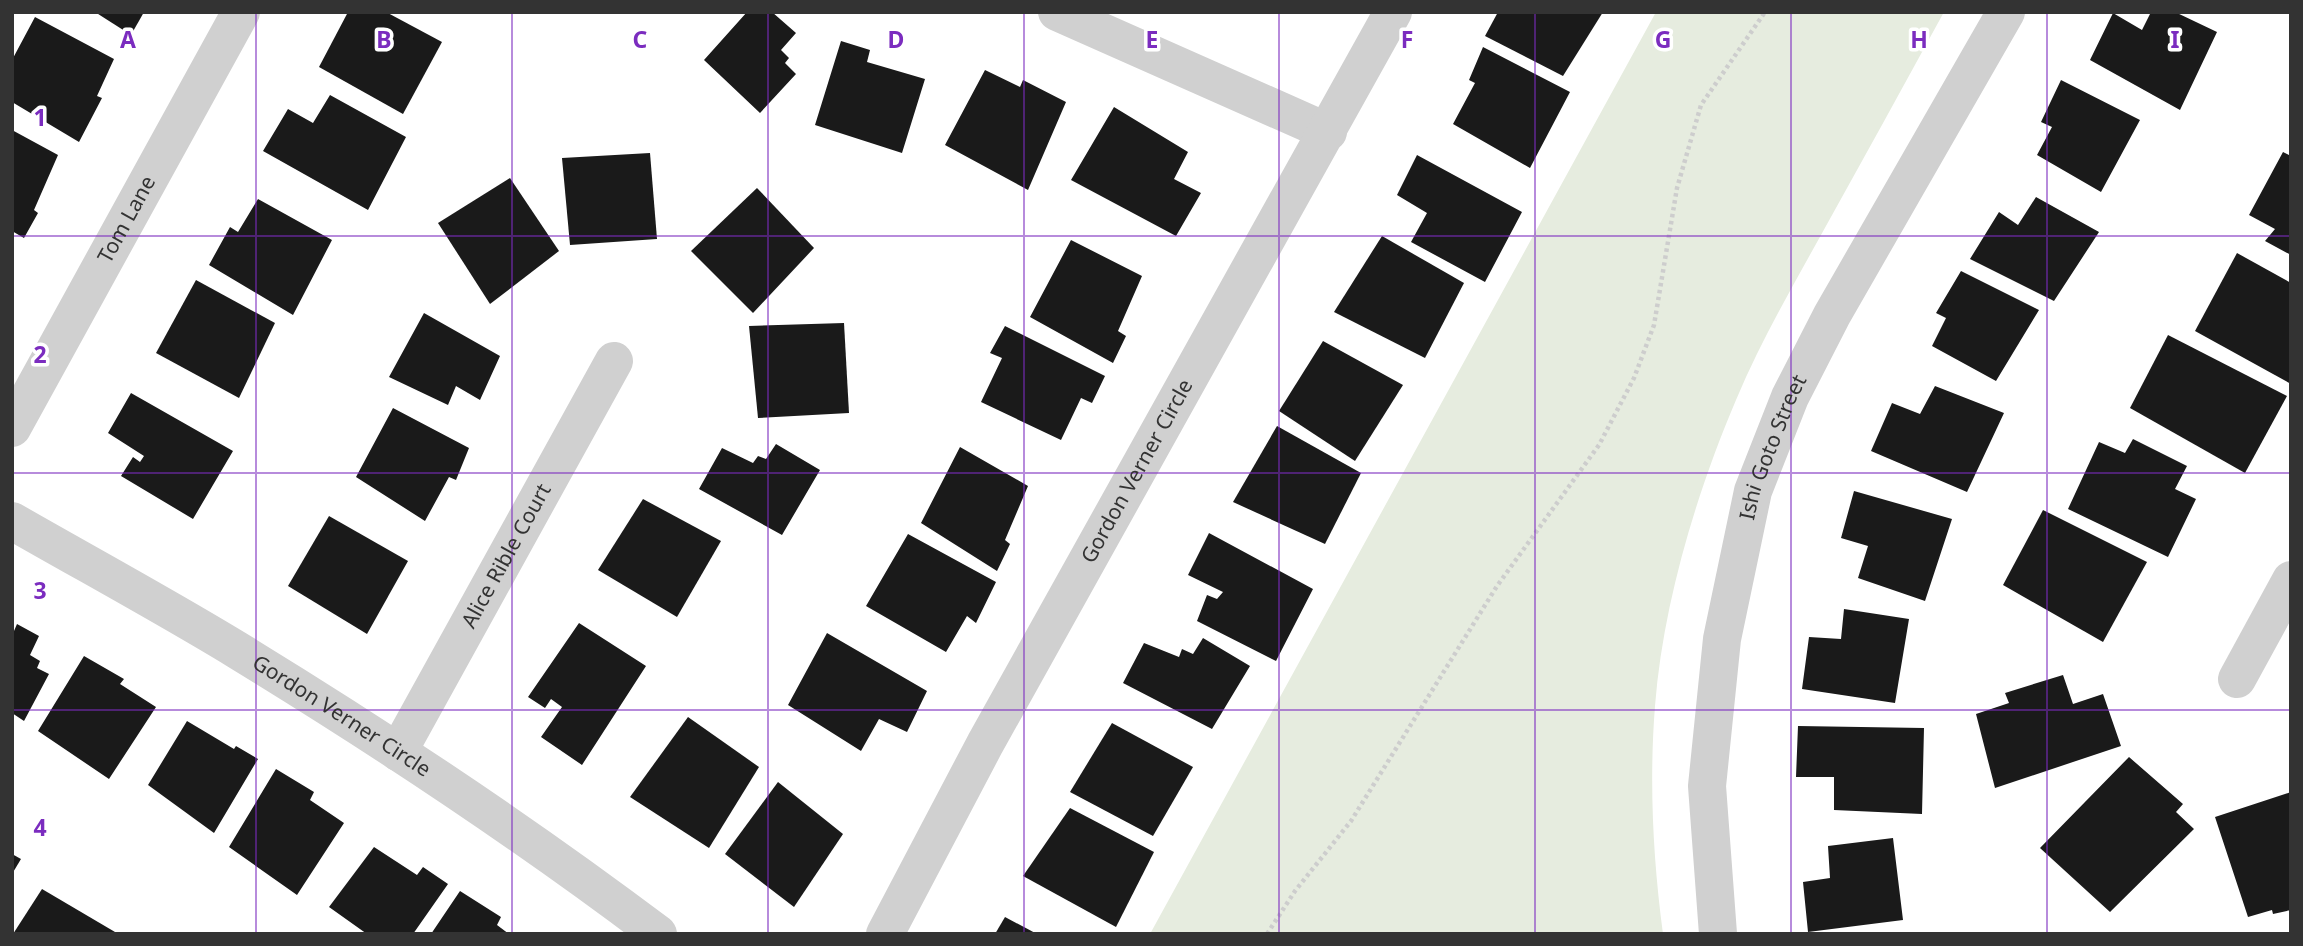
<svg xmlns="http://www.w3.org/2000/svg" width="2303" height="946" font-family="'Noto Sans',sans-serif">
  <rect width="100%" height="100%" fill="#fff"/>
  <!-- green -->
  <path fill="#e6ecdf" d="M1656 12H1944C1903 87 1862 161 1821 235 1791 289 1760 343 1736 400 1696 494 1663 604 1655 706 1649 782 1653 859 1663 934H1150Z"/>
  <!-- building -->
  <g fill="#1a1a1a">
    <path d="M95 12H144L131 35Z"/>
    <path d="M348 12H386L442 42 403 114 319 67Z"/>
    <path d="M747 12H772L796 33 781 50 789 58 785 63 796 74 760 113 704 60Z"/>
    <path d="M1498 12H1603L1563 76 1485 36Z"/>
    <path d="M2151 12H2175L2217 32 2180 110 2090 60 2113 13 2142 30Z"/>
    <path d="M35 17 114 59 97 96 102 98 79 142 12 102V60Z"/>
    <path d="M841 41 870 50 867 62 925 79 902 153 815 125Z"/>
    <path d="M1483 47 1570 92 1530 168 1453 124 1475 83 1469 80Z"/>
    <path d="M985 70 1020 87 1023 80 1066 102 1028 190 945 145Z"/>
    <path d="M2061 80 2140 120 2101 192 2037 155 2052 127 2041 122Z"/>
    <path d="M330 95 406 137 368 210 263 151 288 109 313 123Z"/>
    <path d="M1114 107 1188 152 1174 179 1201 193 1176 236 1071 180Z"/>
    <path d="M12 130 58 155 34 210 38 213 24 238 12 231Z"/>
    <path d="M2283 152 2291 156V255L2265 241 2275 229 2249 215Z"/>
    <path d="M650 153 657 239 570 245 562 158Z"/>
    <path d="M1417 155 1522 212 1485 282 1411 242 1427 213 1397 195Z"/>
    <path d="M510 178 559 251 490 304 438 223Z"/>
    <path d="M757 188 814 248 753 313 691 251Z"/>
    <path d="M2036 197 2099 232 2054 301 1970 259 1999 212 2018 225Z"/>
    <path d="M258 199 332 240 293 315 209 265 230 227 238 232Z"/>
    <path d="M1382 236 1464 283 1425 358 1334 312Z"/>
    <path d="M1071 240 1142 276 1118 331 1126 336 1113 363 1030 317Z"/>
    <path d="M2237 253 2291 283V384L2195 331Z"/>
    <path d="M1961 271 2039 310 1996 381 1932 346 1946 318 1936 313Z"/>
    <path d="M196 280 275 323 239 398 156 353Z"/>
    <path d="M424 313 500 356 480 400 456 386 448 405 389 377Z"/>
    <path d="M844 323 849 413 758 418 749 326Z"/>
    <path d="M1005 326 1105 376 1092 403 1081 398 1061 440 981 402 1002 358 990 353Z"/>
    <path d="M2168 335 2287 396 2245 473 2130 408Z"/>
    <path d="M1323 341 1403 385 1355 461 1279 411Z"/>
    <path d="M1935 386 2004 413 1967 492 1871 451 1892 403 1920 414Z"/>
    <path d="M131 393 233 451 193 519 121 476 133 457 140 462 144 456 108 433Z"/>
    <path d="M393 408 469 448 456 480 449 477 425 521 356 477Z"/>
    <path d="M1277 426 1361 473 1325 544 1233 502Z"/>
    <path d="M2133 439 2187 466 2175 489 2196 499 2168 557 2068 509 2099 442 2125 453Z"/>
    <path d="M776 444 820 470 782 535 699 489 722 448 753 463 758 456 766 459Z"/>
    <path d="M960 447 1028 486 1005 540 1010 544 997 571 921 523Z"/>
    <path d="M1854 491 1952 519 1925 601 1858 578 1868 546 1841 538Z"/>
    <path d="M643 499 721 541 677 617 598 570Z"/>
    <path d="M2043 510 2147 562 2103 642 2003 585Z"/>
    <path d="M329 516 408 561 367 634 288 586Z"/>
    <path d="M1209 533 1313 589 1276 661 1197 621 1207 595 1217 599 1223 592 1188 575Z"/>
    <path d="M908 534 996 582 976 623 967 616 946 652 866 606Z"/>
    <path d="M1844 609 1909 619 1895 703 1802 689 1809 637 1841 639Z"/>
    <path d="M579 623 646 666 582 765 541 737 562 707 551 699 545 708 528 697Z"/>
    <path d="M17 624 39 636 30 655 40 661 37 668 49 674 24 721 12 713V630L14 631Z"/>
    <path d="M827 633 927 691 907 732 879 719 861 751 788 705Z"/>
    <path d="M1203 638 1250 666 1212 729 1123 683 1144 643 1179 657 1182 649 1193 654Z"/>
    <path d="M84 656 124 679 120 684 156 707 109 779 38 731Z"/>
    <path d="M2063 675 2073 704 2103 694 2121 746 1995 788 1976 714 2009 703 2005 693Z"/>
    <path d="M688 717 759 767 709 848 630 797Z"/>
    <path d="M187 721 234 749 236 746 258 759 214 833 148 785Z"/>
    <path d="M1112 723 1193 767 1153 836 1070 792Z"/>
    <path d="M1798 726 1924 728 1922 814 1834 810V777H1796Z"/>
    <path d="M2129 757 2183 804 2176 812 2194 829 2110 912 2040 848Z"/>
    <path d="M276 769 314 792 310 800 344 823 297 895 229 847Z"/>
    <path d="M778 782 843 834 794 907 725 854Z"/>
    <path d="M2291 792V910L2273 914 2272 910 2248 917 2215 817Z"/>
    <path d="M1070 808 1154 852 1116 927 1023 876Z"/>
    <path d="M1893 838 1903 920 1808 932 1803 882 1830 878 1828 846Z"/>
    <path d="M374 847 417 875 423 867 448 884 413 934H367L329 907Z"/>
    <path d="M12 854 21 859 12 874Z"/>
    <path d="M42 889 115 932 114 934H13Z"/>
    <path d="M460 891 501 917 497 925 509 934H431Z"/>
    <path d="M1005 917 1037 934H995Z"/>
  </g>
  <g fill="none" stroke-linecap="round" stroke-linejoin="round">
    <!-- path -->
    <path stroke="#cdcdcd" stroke-width="4.5" stroke-dasharray="3.5 3.5" stroke-linecap="butt" d="M1267 934 1295 891 1351 821 1497 586 1599 445 1634 378 1654 325 1677 188 1701 105 1765 12"/>
    <!-- street -->
    <g stroke="#d0d0d0" stroke-width="38">
      <path d="M1057 12 1328 132"/>
      <path id="s1" d="M12 428 241 12"/>
      <path id="s2" d="M12 521C87 564 163 605 237 650 381 738 523 832 658 934"/>
      <path d="M2237 679 2291 580"/>
      <path id="s3" d="M398 752 614 361"/>
      <path id="s4" d="M885 934 985 744 1393 12"/>
      <path id="s5" d="M1718 934 1707 786 1722 639 1753 491 1790 397 1832 315 2006 12"/>
    </g>
  </g>
  <!-- grid -->
  <path fill="none" stroke="#7b2cbf" stroke-width="2" stroke-opacity="0.55" d="M256 12V934M512 12V934M768 12V934M1024 12V934M1279 12V934M1535 12V934M1791 12V934M2047 12V934M12 236H2291M12 473H2291M12 710H2291"/>
  <g text-anchor="middle" stroke-width="7" stroke-linejoin="round" paint-order="stroke">
    <!-- street labels -->
    <g font-size="21" fill="#333" stroke="#fff">
      <text dy="7" stroke="none"><textPath href="#s1" startOffset="238">Tom Lane</textPath></text>
      <text dy="7" stroke="none"><textPath href="#s5" startOffset="495">Ishi Goto Street</textPath></text>
      <text dy="7" stroke="none"><textPath href="#s4" startOffset="527">Gordon Verner Circle</textPath></text>
      <text dy="7" stroke="none"><textPath href="#s3" startOffset="224">Alice Rible Court</textPath></text>
      <text dy="7" stroke="none"><textPath href="#s2" startOffset="383">Gordon Verner Circle</textPath></text>
    </g>
  </g>
  <g font-size="23" text-anchor="middle" font-weight="bold" fill="#7b2cbf" stroke="#fff" stroke-width="7" stroke-linejoin="round" paint-order="stroke">
    <text x="128" y="48">A</text>
    <text x="384" y="48">B</text>
    <text x="640" y="48">C</text>
    <text x="896" y="48">D</text>
    <text x="1152" y="48">E</text>
    <text x="1407" y="48">F</text>
    <text x="1663" y="48">G</text>
    <text x="1919" y="48">H</text>
    <text x="2175" y="48">I</text>
    <text x="40" y="126">1</text>
    <text x="40" y="363">2</text>
    <text x="40" y="599">3</text>
    <text x="40" y="836">4</text>
  </g>
  <!-- border -->
  <rect width="2303" height="946" fill="none" stroke="#333333" stroke-width="28"/>
</svg>
